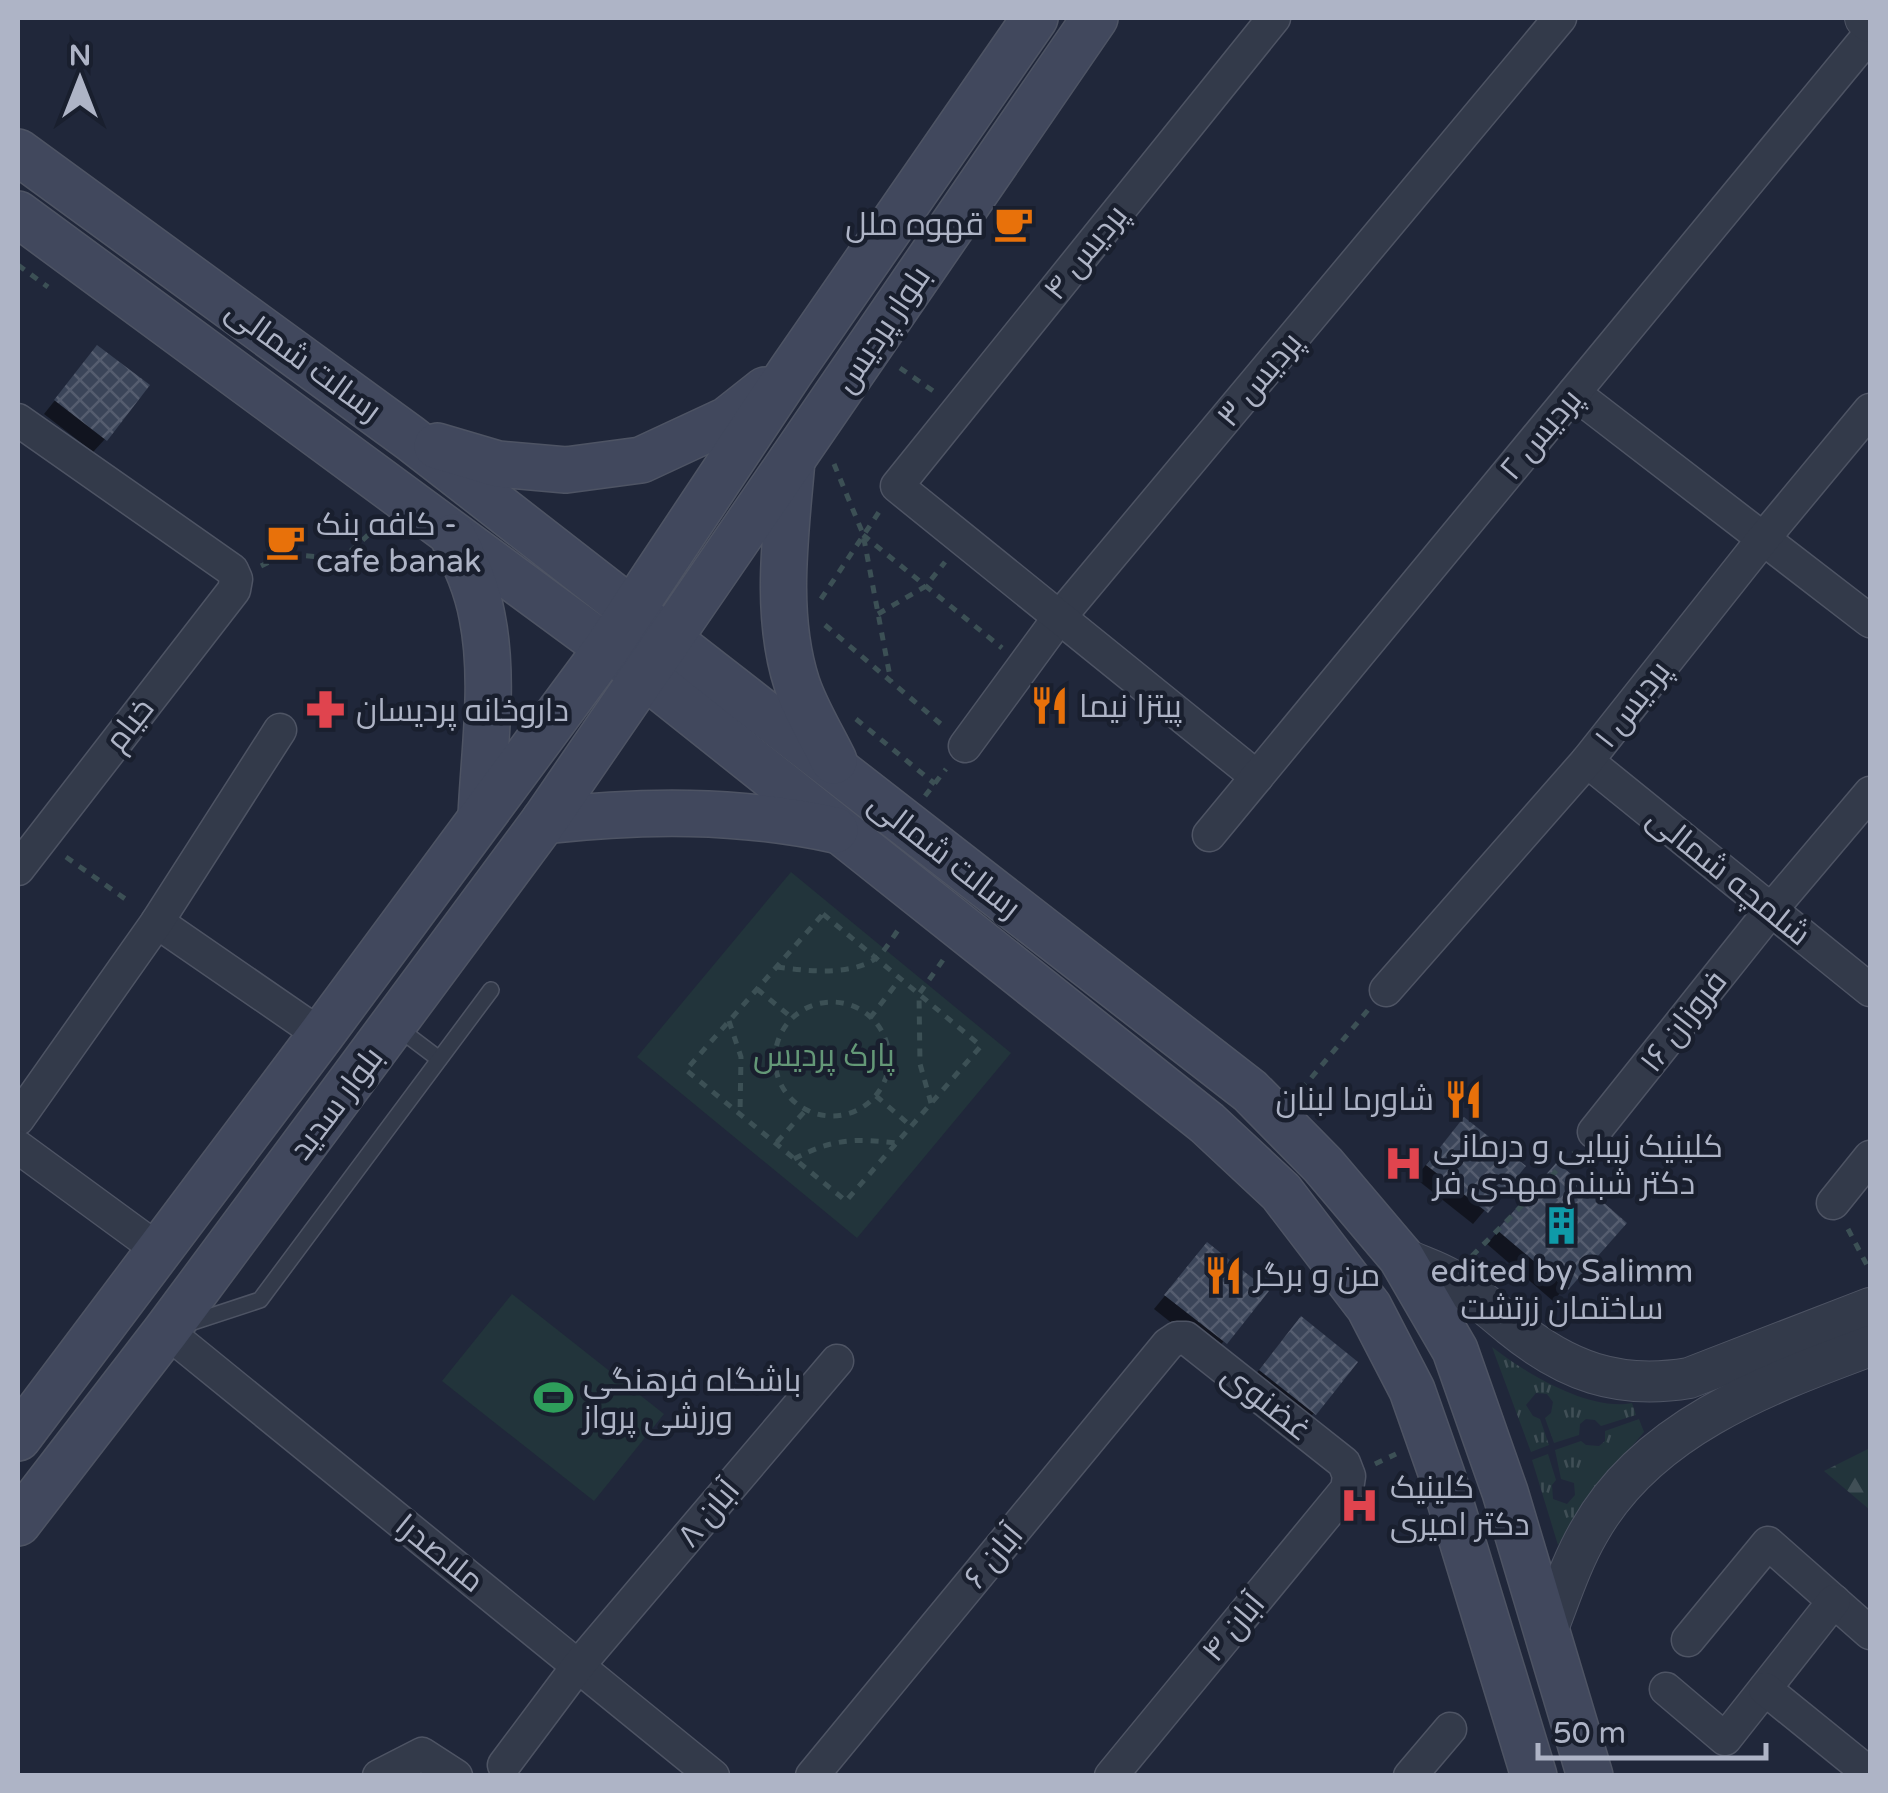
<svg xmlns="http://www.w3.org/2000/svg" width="1888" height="1793" font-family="'Varela Round',Cairo,sans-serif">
  <defs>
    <pattern id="grass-tufts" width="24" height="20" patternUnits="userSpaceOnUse" patternTransform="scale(2.5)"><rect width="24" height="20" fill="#22343b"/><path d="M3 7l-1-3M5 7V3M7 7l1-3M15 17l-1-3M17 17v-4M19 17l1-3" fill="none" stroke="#404f56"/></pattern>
    <pattern id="forest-firs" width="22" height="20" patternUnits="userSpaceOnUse" patternTransform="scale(2.5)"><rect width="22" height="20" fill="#22343b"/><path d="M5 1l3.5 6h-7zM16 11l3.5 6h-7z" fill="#404f56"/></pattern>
    <pattern id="building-cross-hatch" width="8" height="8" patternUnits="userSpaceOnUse" patternTransform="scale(2.5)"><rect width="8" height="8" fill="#3b4559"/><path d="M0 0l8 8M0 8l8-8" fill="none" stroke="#555d6f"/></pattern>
  </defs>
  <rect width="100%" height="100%" fill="#20273a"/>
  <!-- grass -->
  <g fill="url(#grass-tufts)">
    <path d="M1492 1347C1525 1373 1590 1412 1632 1403L1636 1415 1601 1426 1595 1420 1586 1419 1580 1424 1579 1435 1554 1443 1545 1418 1551 1413 1553 1402 1547 1394 1536 1393 1526 1405 1533 1416 1540 1419 1549 1445 1531 1452Z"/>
    <path d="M1639 1419 1644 1432 1584 1503 1558 1545 1532 1460 1548 1454 1556 1480 1552 1485 1553 1499 1567 1504 1575 1495 1574 1483 1561 1479 1555 1450 1581 1441 1586 1445 1599 1446 1605 1441V1431Z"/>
  </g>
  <!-- forest -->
  <path fill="url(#forest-firs)" d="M1870 1448V1510L1824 1471Z"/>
  <!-- park -->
  <g fill="#22343b">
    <path d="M791 872 1011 1053 857 1238 637 1057Z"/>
    <path d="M512 1294 664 1414 594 1501 442 1381Z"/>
  </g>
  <!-- shadow -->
  <g fill="#0007">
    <path d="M97 348 105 439 93 452 44 414Z"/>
    <path d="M1452 1133 1522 1166 1473 1224 1415 1178Z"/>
    <path d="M1544 1178 1623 1223 1553 1301 1487 1244Z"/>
    <path d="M1207 1245 1265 1292 1212 1355 1154 1309Z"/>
    <path d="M1289 1332 1314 1413 1301 1426 1248 1384Z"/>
  </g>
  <!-- building -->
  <g fill="url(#building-cross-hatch)">
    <path d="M97 345 150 385 107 441 54 400Z"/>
    <path d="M1464 1117 1526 1166 1488 1213 1426 1165Z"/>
    <path d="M1557 1162 1627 1223 1568 1290 1497 1230Z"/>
    <path d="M1207 1242 1269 1291 1227 1344 1164 1295Z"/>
    <path d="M1301 1316 1358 1362 1316 1415 1259 1370Z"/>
  </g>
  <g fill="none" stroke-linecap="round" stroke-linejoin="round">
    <defs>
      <g id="service">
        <path d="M398 1028 439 1059"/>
        <path d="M184 1325 260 1300 491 990"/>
      </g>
      <g id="minor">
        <path d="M1574 393 1870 621"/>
        <path d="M18 420 232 570 236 579 234 590 18 869"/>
        <path d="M965 746 1058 619 1560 18"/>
        <path d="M1587 761 1870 990"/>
        <path d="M1257 777 897 486 1274 18"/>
        <path d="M1209 835 1870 34"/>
        <path d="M157 922 321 1035"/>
        <path d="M1386 990 1587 761 1763 539 1870 410"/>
        <path d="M18 1119 157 922 280 730"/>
        <path d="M1594 1132 1771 910 1870 793"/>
        <path d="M18 1147 160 1251"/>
        <path d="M1833 1203 1870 1157"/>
        <path d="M166 1331 713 1776"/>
        <path d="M1688 1640 1768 1543 1870 1633"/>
        <path d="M1666 1689 1725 1739 1834 1601"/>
        <path d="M1765 1689 1870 1774"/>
        <path d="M504 1765 578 1666 837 1361"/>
        <path d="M379 1776 422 1754 456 1776"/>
        <path d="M812 1776 1168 1344 1177 1338H1186L1344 1463 1349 1476 1347 1489 1111 1776"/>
        <path d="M1410 1776 1450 1729"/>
      </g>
      <g id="tertiary">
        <path d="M1865 18 1870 22"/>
        <path d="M1401 1257C1417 1265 1435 1270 1450 1279 1472 1292 1491 1310 1511 1326 1566 1371 1618 1390 1689 1378L1870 1308"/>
        <path d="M1547 1631C1560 1598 1571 1563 1589 1532 1647 1428 1765 1385 1870 1346"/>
      </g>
      <g id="secondary">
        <path d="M18 152 410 438 1250 1091 1323 1165 1401 1257 1455 1350 1505 1492 1590 1776"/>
        <path d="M18 214 644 675 1207 1123 1281 1192 1369 1307 1412 1390 1443 1478 1534 1776"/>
        <path d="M437 446 498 464 566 470 641 460 727 420 765 390"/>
        <path d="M792 460C786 532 774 614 797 684 806 711 822 736 834 761"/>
        <path d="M453 537C465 562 477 588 482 616 495 680 484 751 481 816"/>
        <path d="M544 821C643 810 737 809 835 830"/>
        <path d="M18 1438 321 1035 607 648 791 371 1035 18"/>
        <path d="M18 1523 166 1331 544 821 1095 18"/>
      </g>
    </defs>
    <!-- service casing -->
    <use href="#service" stroke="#4e5464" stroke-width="18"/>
    <!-- minor casing -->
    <use href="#minor" stroke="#4e5464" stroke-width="35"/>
    <!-- tertiary casing -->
    <use href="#tertiary" stroke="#4e5464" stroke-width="42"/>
    <!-- secondary casing -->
    <use href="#secondary" stroke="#4e5464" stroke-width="48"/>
    <!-- path -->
    <g stroke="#3c5055" stroke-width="5" stroke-dasharray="8 8" stroke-linecap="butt">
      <path d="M18 265 48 287"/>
      <path d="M900 368 936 393"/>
      <path d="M834 464 863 534 891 682"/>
      <path d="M863 535 1002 648"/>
      <path d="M261 566 285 554 342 559 379 525"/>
      <path d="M821 599 879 512"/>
      <path d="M878 614 926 586 945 562"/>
      <path d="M825 625 942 725"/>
      <path d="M856 719 935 784"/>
      <path d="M925 796 946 769"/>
      <path d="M66 857 131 903"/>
      <path d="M823 914 981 1046 846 1201 686 1070Z"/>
      <path d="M777 967C806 971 849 976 875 959 885 952 894 935 901 926"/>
      <path d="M757 989 791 1017"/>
      <circle cx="832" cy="1059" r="57"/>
      <path d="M870 1018 900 979"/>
      <path d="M729 1021 741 1057 740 1114"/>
      <path d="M1301 1090 1368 1010"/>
      <path d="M876 1096 911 1126"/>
      <path d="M931 1103 920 1064 919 994 943 960"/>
      <path d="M777 1142 805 1111"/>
      <path d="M794 1159C832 1139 854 1138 896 1143"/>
      <path d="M1848 1229 1870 1271"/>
      <path d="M1472 1256 1574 1153"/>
      <path d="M1375 1464 1396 1454"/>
    </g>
    <!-- service -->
    <use href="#service" stroke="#333a4a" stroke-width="15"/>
    <!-- minor -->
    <use href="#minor" stroke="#333a4a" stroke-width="32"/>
    <!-- tertiary -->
    <use href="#tertiary" stroke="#333a4a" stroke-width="40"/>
    <!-- secondary -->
    <use href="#secondary" stroke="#41485d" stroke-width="45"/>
  </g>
  <!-- icons -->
  <defs>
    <symbol id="cafe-bare" viewBox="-9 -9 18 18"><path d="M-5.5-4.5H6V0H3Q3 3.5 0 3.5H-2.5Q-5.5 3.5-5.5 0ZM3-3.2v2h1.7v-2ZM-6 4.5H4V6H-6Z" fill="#e8710a" stroke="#191f2e" stroke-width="2.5" paint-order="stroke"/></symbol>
    <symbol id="restaurant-bare" viewBox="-9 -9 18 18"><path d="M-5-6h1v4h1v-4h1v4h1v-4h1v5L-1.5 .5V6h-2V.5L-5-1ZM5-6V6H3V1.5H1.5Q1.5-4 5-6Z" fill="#e8710a" stroke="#191f2e" stroke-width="2.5" paint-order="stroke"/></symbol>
    <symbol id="pharmacy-bare" viewBox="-9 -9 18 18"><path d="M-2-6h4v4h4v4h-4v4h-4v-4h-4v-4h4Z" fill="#e0444e" stroke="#191f2e" stroke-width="2.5" paint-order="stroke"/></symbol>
    <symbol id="hospital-bare" viewBox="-9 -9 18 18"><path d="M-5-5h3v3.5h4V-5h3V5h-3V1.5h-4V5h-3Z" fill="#e0444e" stroke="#191f2e" stroke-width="2.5" paint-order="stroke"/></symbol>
    <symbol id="building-bare" viewBox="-9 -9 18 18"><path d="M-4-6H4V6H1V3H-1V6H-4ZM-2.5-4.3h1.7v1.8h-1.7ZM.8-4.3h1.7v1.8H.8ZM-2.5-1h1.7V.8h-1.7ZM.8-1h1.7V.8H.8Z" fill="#0f9aa8" stroke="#191f2e" stroke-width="2.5" paint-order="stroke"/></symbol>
    <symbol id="stadium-bare" viewBox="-9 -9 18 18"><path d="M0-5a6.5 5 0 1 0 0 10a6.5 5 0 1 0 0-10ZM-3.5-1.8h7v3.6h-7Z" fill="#2e9e5b" stroke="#191f2e" stroke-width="2.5" paint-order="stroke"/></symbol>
  </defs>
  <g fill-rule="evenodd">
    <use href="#cafe-bare" x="986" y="196" width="55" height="55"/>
    <use href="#cafe-bare" x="258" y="514" width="55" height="55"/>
    <use href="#restaurant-bare" x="1022" y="678" width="55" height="55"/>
    <use href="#pharmacy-bare" x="298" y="682" width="55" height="55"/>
    <use href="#restaurant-bare" x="1436" y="1072" width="55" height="55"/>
    <use href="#hospital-bare" x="1376" y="1136" width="55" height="55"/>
    <use href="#building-bare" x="1534" y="1198" width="55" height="55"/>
    <use href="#restaurant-bare" x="1196" y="1248" width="55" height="55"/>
    <use href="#stadium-bare" x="526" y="1370" width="55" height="55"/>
    <use href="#hospital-bare" x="1332" y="1478" width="55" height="55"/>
  </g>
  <g text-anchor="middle" stroke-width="9" stroke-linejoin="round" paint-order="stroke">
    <!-- poi labels -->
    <g font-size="32" fill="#aeb4c6" stroke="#191f2e" text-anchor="start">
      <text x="984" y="235" text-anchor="end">قهوه ملل</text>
      <text x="316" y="535">کافه بنک -<tspan x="316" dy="37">cafe banak</tspan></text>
      <text x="1079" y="717">پیتزا نیما</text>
      <text x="356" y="721">داروخانه پردیسان</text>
      <text x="1434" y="1110" text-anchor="end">شاورما لبنان</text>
      <text x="1433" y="1157">کلینیک زیبایی و درمانی<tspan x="1433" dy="37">دکتر شبنم مهدی فر</tspan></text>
      <text x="1562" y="1282" text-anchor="middle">edited by Salimm<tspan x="1562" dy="37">ساختمان زرتشت</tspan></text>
      <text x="1254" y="1286">من و برگر</text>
      <text x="583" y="1391">باشگاه فرهنگی<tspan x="583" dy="37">ورزشی پرواز</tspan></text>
      <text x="1390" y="1498">کلینیک<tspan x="1390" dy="37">دکتر امیری</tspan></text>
    </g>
    <!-- street labels -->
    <g font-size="32" fill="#aeb4c6" stroke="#191f2e">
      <text transform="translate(1085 252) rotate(-51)" y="11">پردیس ۴</text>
      <text transform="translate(882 329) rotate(-56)" y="11">بلوار پردیس</text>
      <text transform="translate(304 360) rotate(36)" y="11">رسالت شمالی</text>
      <text transform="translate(1259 379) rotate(-50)" y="11">پردیس ۳</text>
      <text transform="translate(1540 434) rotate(-50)" y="11">پردیس ۲</text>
      <text transform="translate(1632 704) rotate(-52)" y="11">پردیس ۱</text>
      <text transform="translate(129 724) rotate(-52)" y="11">خیام</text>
      <text transform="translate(945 855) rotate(38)" y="11">رسالت شمالی</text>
      <text transform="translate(1729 876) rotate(39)" y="11">شلمچه شمالی</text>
      <text transform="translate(1683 1021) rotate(-52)" y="11">فروزان ۱۶</text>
      <text transform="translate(336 1103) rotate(-53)" y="11">بلوار سدید</text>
      <text transform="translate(1267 1402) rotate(38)" y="11">غضنوی</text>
      <text transform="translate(708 1513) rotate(-50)" y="11">آبان ۸</text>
      <text transform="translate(440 1553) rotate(39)" y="11">ملاصدرا</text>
      <text transform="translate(993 1556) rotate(-50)" y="11">آبان ۶</text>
      <text transform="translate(1233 1627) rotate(-50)" y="11">آبان ۴</text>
    </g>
    <!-- park labels -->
    <g font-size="32" fill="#649877" stroke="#191f2e">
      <text x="824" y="1066">پارک پردیس</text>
    </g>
  </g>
  <!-- border -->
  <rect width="1888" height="1793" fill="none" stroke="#aeb4c6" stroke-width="40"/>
  <!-- north arrow -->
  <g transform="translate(80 80)" stroke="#191f2e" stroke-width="8" paint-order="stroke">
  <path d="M0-8L18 38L0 25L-18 38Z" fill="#aeb4c6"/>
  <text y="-15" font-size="28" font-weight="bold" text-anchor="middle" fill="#aeb4c6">N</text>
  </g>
  <!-- scale -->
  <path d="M1538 1743v15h228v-15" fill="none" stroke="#aeb4c6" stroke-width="5"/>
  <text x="1553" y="1743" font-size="30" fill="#aeb4c6" stroke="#191f2e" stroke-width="8" paint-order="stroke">50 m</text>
</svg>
